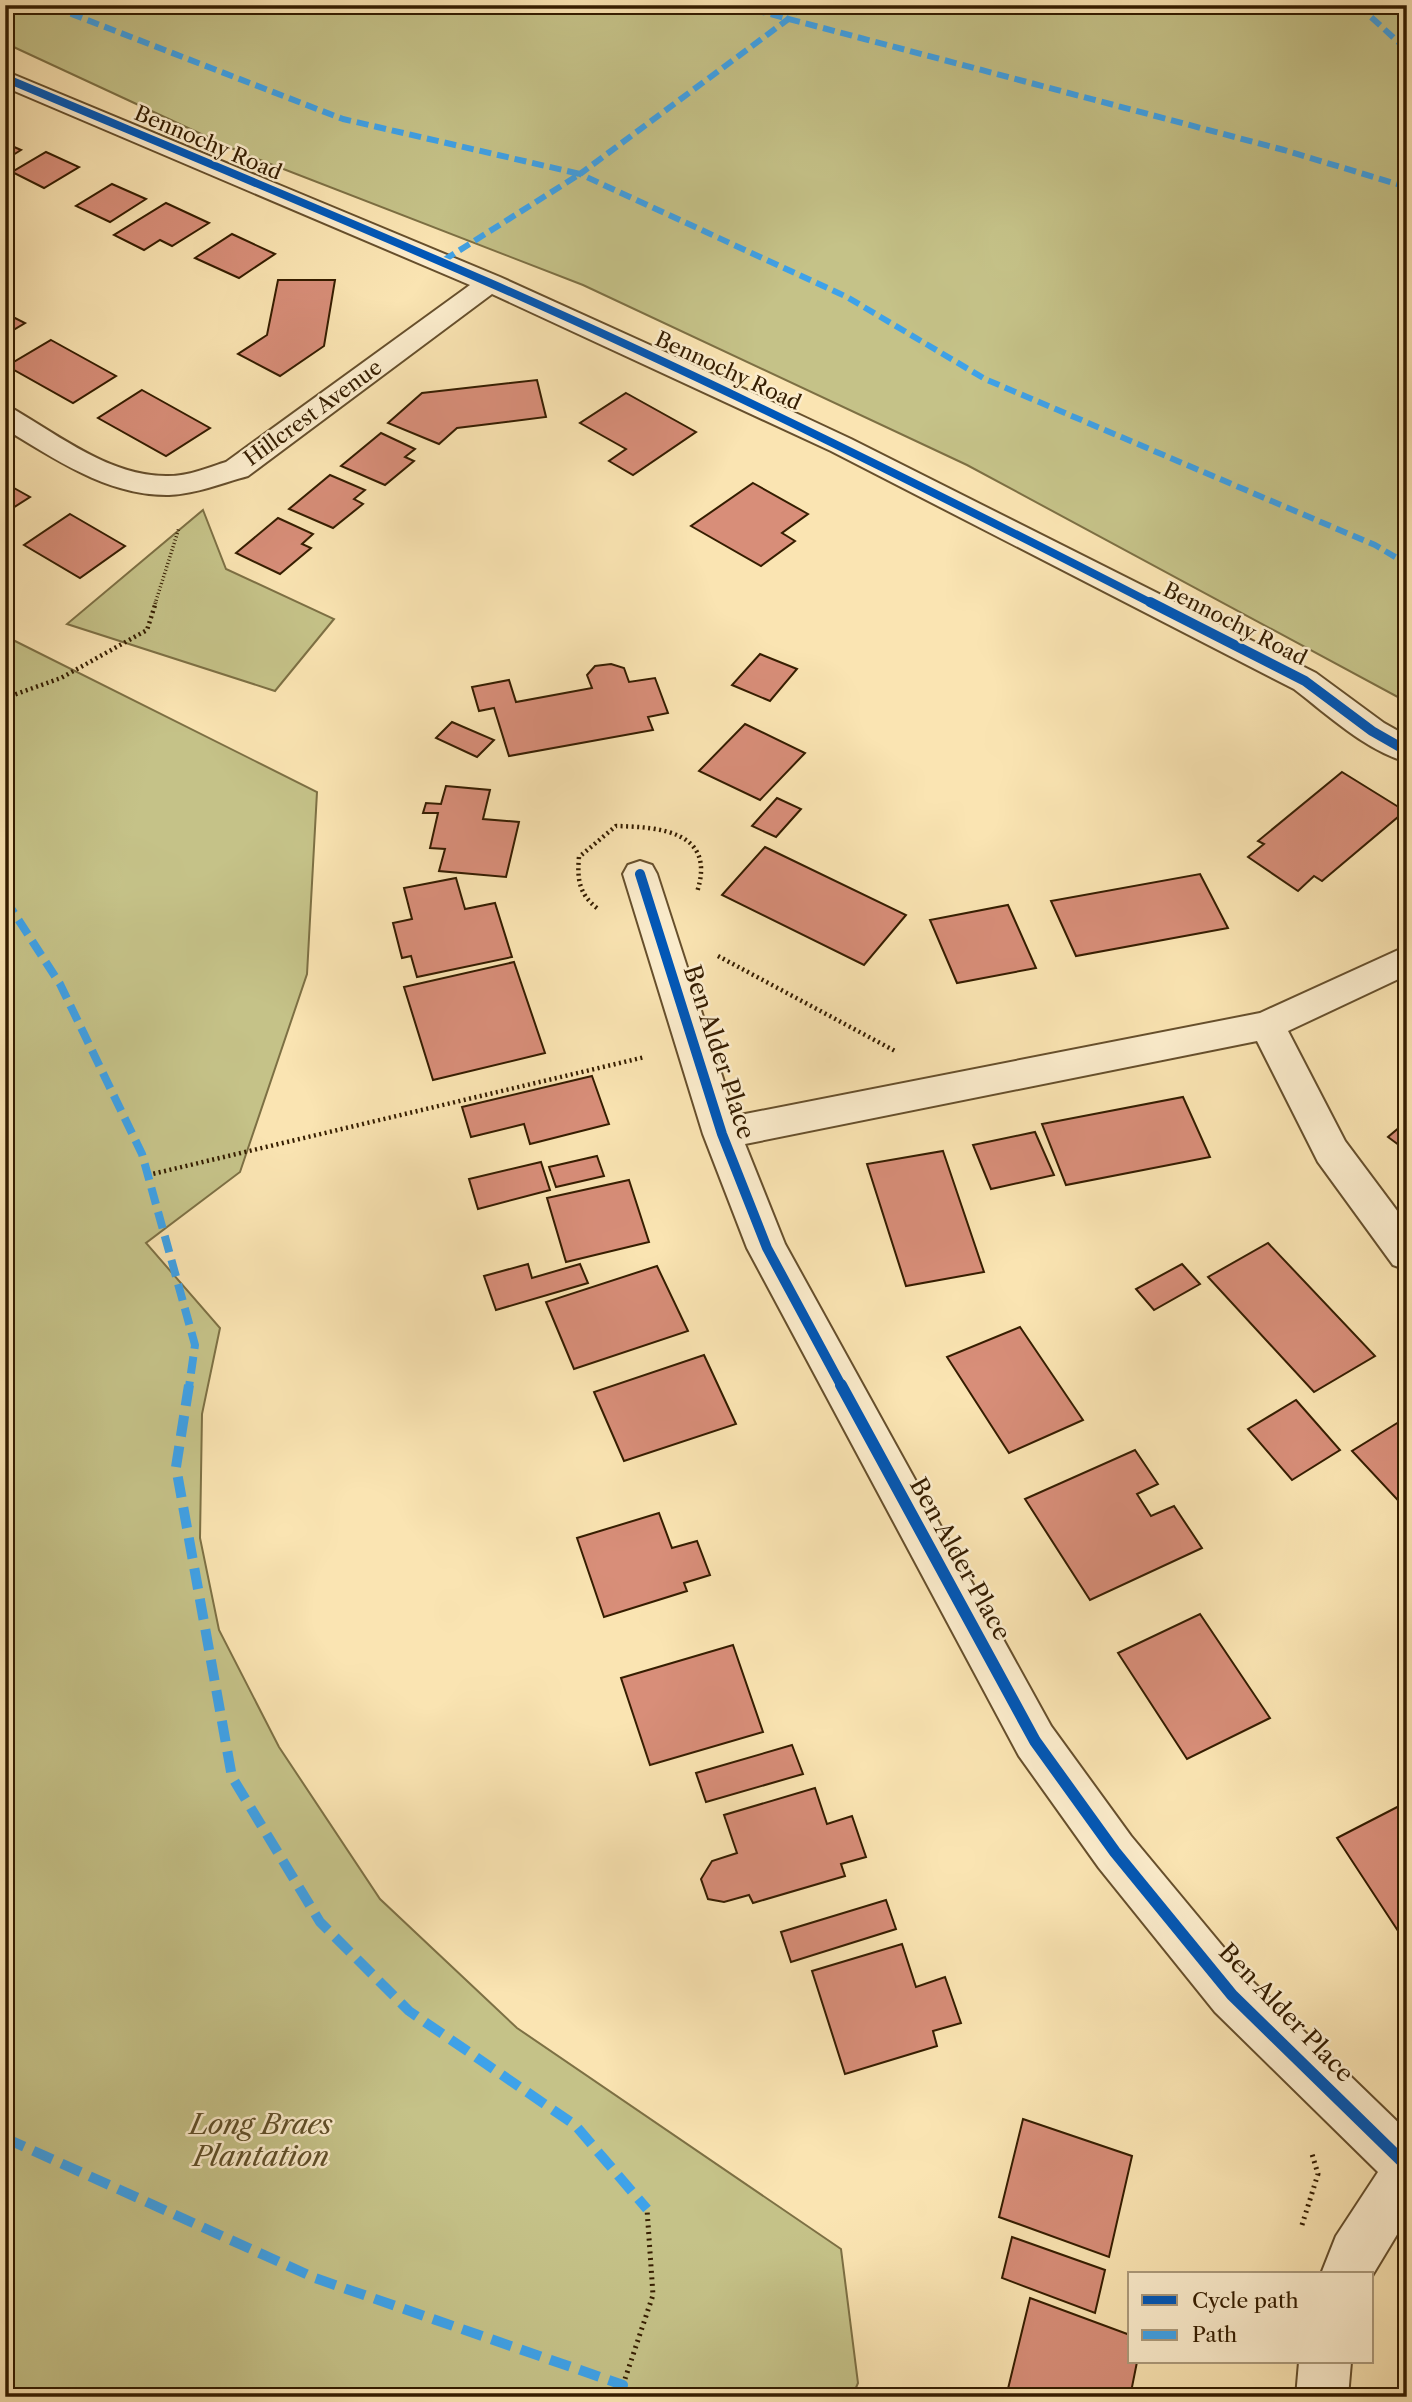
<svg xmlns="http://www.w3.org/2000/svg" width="1412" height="2402" font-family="'Libre Caslon Text',serif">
  <rect width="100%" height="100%" fill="#fae4b2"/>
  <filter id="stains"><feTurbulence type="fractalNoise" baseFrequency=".00286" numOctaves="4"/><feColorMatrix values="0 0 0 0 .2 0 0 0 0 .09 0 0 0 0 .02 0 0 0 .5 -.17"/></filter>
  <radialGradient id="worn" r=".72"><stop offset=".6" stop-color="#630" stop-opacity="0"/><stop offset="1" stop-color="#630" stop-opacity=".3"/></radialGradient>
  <!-- green -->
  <g fill="#c5c288" stroke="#7d7044" stroke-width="2">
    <path d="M5 5H1407V702L967 465 583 285 242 153 5 43Z"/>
    <path d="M203 510 226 569 334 619 275 691 67 624Z"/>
    <path d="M5 636 317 792 307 974 240 1172 146 1243 220 1328 202 1414 200 1538 219 1630 279 1747 380 1899 517 2028 841 2249 858 2383 852 2397H5Z"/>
  </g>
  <!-- building -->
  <g fill="#d88e79" stroke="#351d00" stroke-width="2">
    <path d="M5 143 21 150 5 160Z"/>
    <path d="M46 152 79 167 44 188 12 172Z"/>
    <path d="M112 184 146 199 110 222 76 206Z"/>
    <path d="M166 203 209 223 172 246 160 240 144 250 114 235Z"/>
    <path d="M232 234 275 254 239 278 195 258Z"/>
    <path d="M278 280H335L324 346 280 376 238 354 267 335Z"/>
    <path d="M5 313 25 323 5 335Z"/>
    <path d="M51 340 116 376 73 403 7 366Z"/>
    <path d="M537 380 546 417 457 428 439 444 388 423 422 393Z"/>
    <path d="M142 390 210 428 166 456 98 418Z"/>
    <path d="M626 393 696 432 633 475 609 461 626 449 580 423Z"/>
    <path d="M381 433 415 449 405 457 414 461 385 485 341 466Z"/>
    <path d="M330 475 365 490 354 499 363 504 333 528 289 509Z"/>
    <path d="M5 483 30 497 5 513Z"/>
    <path d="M753 483 808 514 782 533 795 541 761 566 691 526Z"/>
    <path d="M70 514 125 546 80 578 24 545Z"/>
    <path d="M278 518 313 534 302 544 311 548 280 574 236 553Z"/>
    <path d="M760 654 797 669 770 701 732 685Z"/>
    <path d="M611 664 624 668 629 682 655 678 668 713 648 717 653 730 509 756 494 708 479 711 472 687 509 680 516 702 592 688 587 675 595 666Z"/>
    <path d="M452 722 494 740 477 757 436 738Z"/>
    <path d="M745 724 805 753 760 800 699 771Z"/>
    <path d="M1342 772 1405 811 1322 881 1314 876 1298 891 1248 857 1264 844 1258 841Z"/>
    <path d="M446 786 490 790 483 819 519 822 506 877 439 871 445 849 430 848 438 813H423L426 803 441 804Z"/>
    <path d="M777 798 801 809 776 837 752 826Z"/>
    <path d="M765 847 906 915 864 965 722 895Z"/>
    <path d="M1200 874 1228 928 1076 956 1051 901Z"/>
    <path d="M456 878 465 909 495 903 512 957 417 977 411 956 402 958 393 923 412 919 404 888Z"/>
    <path d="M1008 905 1036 968 957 983 930 920Z"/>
    <path d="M514 962 545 1053 433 1080 404 987Z"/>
    <path d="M592 1076 609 1124 530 1144 524 1124 471 1137 462 1107Z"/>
    <path d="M1183 1097 1210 1157 1066 1185 1042 1124Z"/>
    <path d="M1407 1121V1151L1388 1137Z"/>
    <path d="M1035 1132 1054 1175 991 1189 973 1145Z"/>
    <path d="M943 1151 984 1272 906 1286 867 1164Z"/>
    <path d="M597 1156 604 1176 556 1187 549 1167Z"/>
    <path d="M541 1162 550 1190 478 1209 469 1179Z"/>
    <path d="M629 1180 649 1242 566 1262 547 1198Z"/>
    <path d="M1268 1243 1375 1356 1314 1392 1208 1277Z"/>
    <path d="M528 1264 532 1278 580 1264 588 1283 496 1310 484 1276Z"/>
    <path d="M1182 1264 1200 1284 1154 1310 1136 1289Z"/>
    <path d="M657 1266 688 1331 574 1369 546 1302Z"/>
    <path d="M1020 1327 1083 1420 1009 1453 947 1357Z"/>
    <path d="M704 1355 736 1424 624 1461 594 1392Z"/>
    <path d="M1296 1400 1340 1450 1292 1480 1248 1429Z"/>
    <path d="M1407 1417V1510L1352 1451Z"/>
    <path d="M1135 1450 1158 1484 1137 1494 1151 1516 1174 1506 1202 1548 1090 1600 1025 1499Z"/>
    <path d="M659 1513 672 1548 697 1541 710 1575 684 1583 687 1591 604 1617 577 1538Z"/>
    <path d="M1200 1614 1270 1718 1187 1759 1118 1653Z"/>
    <path d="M733 1645 763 1732 650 1765 621 1678Z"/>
    <path d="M792 1745 803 1774 706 1802 696 1773Z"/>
    <path d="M815 1788 827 1824 852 1816 866 1857 841 1864 845 1876 753 1903 749 1895 724 1902 708 1899 701 1879 712 1861 737 1853 724 1815Z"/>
    <path d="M1407 1802V1930L1400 1934 1337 1838Z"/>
    <path d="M886 1900 896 1929 791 1962 781 1932Z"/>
    <path d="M902 1944 916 1987 945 1977 961 2023 933 2031 937 2046 845 2074 812 1971Z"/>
    <path d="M1023 2119 1132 2156 1109 2257 999 2217Z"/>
    <path d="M1012 2237 1105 2270 1095 2313 1002 2278Z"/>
    <path d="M1030 2298 1130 2335V2362H1137L1130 2397H1006Z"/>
  </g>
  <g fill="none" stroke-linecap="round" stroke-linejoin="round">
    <defs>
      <g id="minor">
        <path d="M5 71 500 277 663 351 851 439 1316 673 1384 723 1407 736V762C1365 750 1328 715 1294 689L831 451 492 294 248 476C222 483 196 494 169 495 108 496 55 459 5 429V407L15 410C61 437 112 477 168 476 189 476 207 468 226 462L470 285 5 87Z"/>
        <path d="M640 861 652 865 657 874 735 1116 1260 1013 1407 946V975L1288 1031 1345 1141 1407 1224V1270L1393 1265 1318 1162 1257 1041 745 1144 785 1244 1051 1726 1131 1836 1249 1978 1407 2131V2218L1372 2276 1321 2274 1336 2236 1378 2172 1215 2012 1099 1868 1019 1756 747 1248 703 1134 623 874 628 865Z"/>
        <path d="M1299 2362H1351L1348 2397H1296Z"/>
      </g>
    </defs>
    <!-- minor casing -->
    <use href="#minor" stroke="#664f2c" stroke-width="4"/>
    <!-- path-far2 -->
    <path stroke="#351d00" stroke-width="3.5" stroke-dasharray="1 2.5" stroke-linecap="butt" d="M155 604 179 528"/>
    <!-- path-far1 -->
    <g stroke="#351d00" stroke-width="4.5" stroke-dasharray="2 3.5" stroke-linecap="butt">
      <path d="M5 698 61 678 147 630 156 602"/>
      <path d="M597 908C579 894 577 879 579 857L616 826C659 827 717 831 697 892"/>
      <path d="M718 956 895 1051"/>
      <path d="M148 1175 645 1057"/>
    </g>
    <!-- path -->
    <g stroke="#351d00" stroke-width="5" stroke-dasharray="2 4.5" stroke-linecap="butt">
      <path d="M1302 2225 1318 2174 1312 2154"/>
      <path d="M623 2385 653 2295 647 2209"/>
    </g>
    <!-- minor -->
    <use href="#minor" fill="#fcedcd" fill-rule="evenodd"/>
    <!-- quiet-far2 -->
    <g stroke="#3ea2e9" stroke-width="6" stroke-dasharray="12 6" stroke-linecap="butt">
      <path d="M55 5 69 13 343 119 580 174 441 262"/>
      <path d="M736 5 1284 150 1407 187"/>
      <path d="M803 5 787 20 580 174 847 297 985 379 1375 545 1407 564"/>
      <path d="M1358 5 1407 50"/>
    </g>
    <!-- quiet-far1 -->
    <path stroke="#3ea2e9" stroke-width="8" stroke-dasharray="17 8" stroke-linecap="butt" d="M5 899 60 984 142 1154 195 1345 189 1387"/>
    <!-- quiet -->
    <g stroke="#3ea2e9" stroke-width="10" stroke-dasharray="21 10" stroke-linecap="butt">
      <path d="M189 1385 176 1467 232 1777 320 1922 409 2011 575 2125 647 2209"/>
      <path d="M5 2138 315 2278 623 2385 617 2397"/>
    </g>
    <defs>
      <path id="cycleway-far2" d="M5 78C167 146 330 213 490 283 715 382 934 492 1153 604"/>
      <g id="cycleway-far1">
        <path d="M1150 602 1305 681 1372 731 1407 751"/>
        <path d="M640 874 722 1134 767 1248 842 1387"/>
      </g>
      <path id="cycleway" d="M841 1385 1035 1741 1115 1852 1232 1995 1407 2166"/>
    </defs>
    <!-- cycleway-far2 casing -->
    <use href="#cycleway-far2" stroke="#fcedcd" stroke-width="11"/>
    <!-- cycleway-far1 casing -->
    <use href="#cycleway-far1" stroke="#fcedcd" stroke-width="14"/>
    <!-- cycleway casing -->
    <use href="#cycleway" stroke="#fcedcd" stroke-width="17"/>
    <!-- cycleway-far2 -->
    <use href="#cycleway-far2" stroke="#0057b8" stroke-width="8"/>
    <!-- cycleway-far1 -->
    <use href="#cycleway-far1" stroke="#0057b8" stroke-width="10"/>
    <!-- cycleway -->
    <use href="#cycleway" stroke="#0057b8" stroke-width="12"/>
  </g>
  <g text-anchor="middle" stroke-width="5" stroke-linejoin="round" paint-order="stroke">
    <!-- far-street labels -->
    <g font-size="21" fill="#351d00" stroke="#fcedcd">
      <text transform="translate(208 143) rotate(23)" y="7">Bennochy Road</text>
      <text transform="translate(728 371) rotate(25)" y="7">Bennochy Road</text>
      <text transform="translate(313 413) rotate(-36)" y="7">Hillcrest Avenue</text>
      <text transform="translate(1235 624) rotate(27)" y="7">Bennochy Road</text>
    </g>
    <!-- street labels -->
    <g font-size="24" fill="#351d00" stroke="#fcedcd">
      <text transform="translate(719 1052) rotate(72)" y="8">Ben Alder Place</text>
      <text transform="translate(960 1559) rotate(61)" y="8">Ben Alder Place</text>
      <text transform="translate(1286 2013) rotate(46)" y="8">Ben Alder Place</text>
    </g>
    <!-- near-park labels -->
    <g font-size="28" font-style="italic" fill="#604f29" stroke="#fcedcd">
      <text x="261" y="2134">Long Braes<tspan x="261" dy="32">Plantation</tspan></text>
    </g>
  </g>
  <!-- margin -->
  <rect width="1412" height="2402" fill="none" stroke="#fae4b2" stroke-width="28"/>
  <rect x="7" y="7" width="1398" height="2388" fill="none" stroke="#351d00" stroke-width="3.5"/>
  <rect x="14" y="14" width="1384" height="2374" fill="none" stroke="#351d00" stroke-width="2"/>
  <!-- legend -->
  <rect x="1128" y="2272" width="245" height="91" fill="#fcedcd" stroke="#ac9a7b" stroke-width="2"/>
  <rect x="1142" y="2295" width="35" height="10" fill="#0057b8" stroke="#ac9a7b" stroke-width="2"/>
  <text x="1192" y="2308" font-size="21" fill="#351d00">Cycle path</text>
  <rect x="1142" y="2330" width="35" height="10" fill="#3ea2e9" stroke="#ac9a7b" stroke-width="2"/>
  <text x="1192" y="2342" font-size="21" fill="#351d00">Path</text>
  <rect width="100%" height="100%" filter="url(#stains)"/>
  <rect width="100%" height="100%" fill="url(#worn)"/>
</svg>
